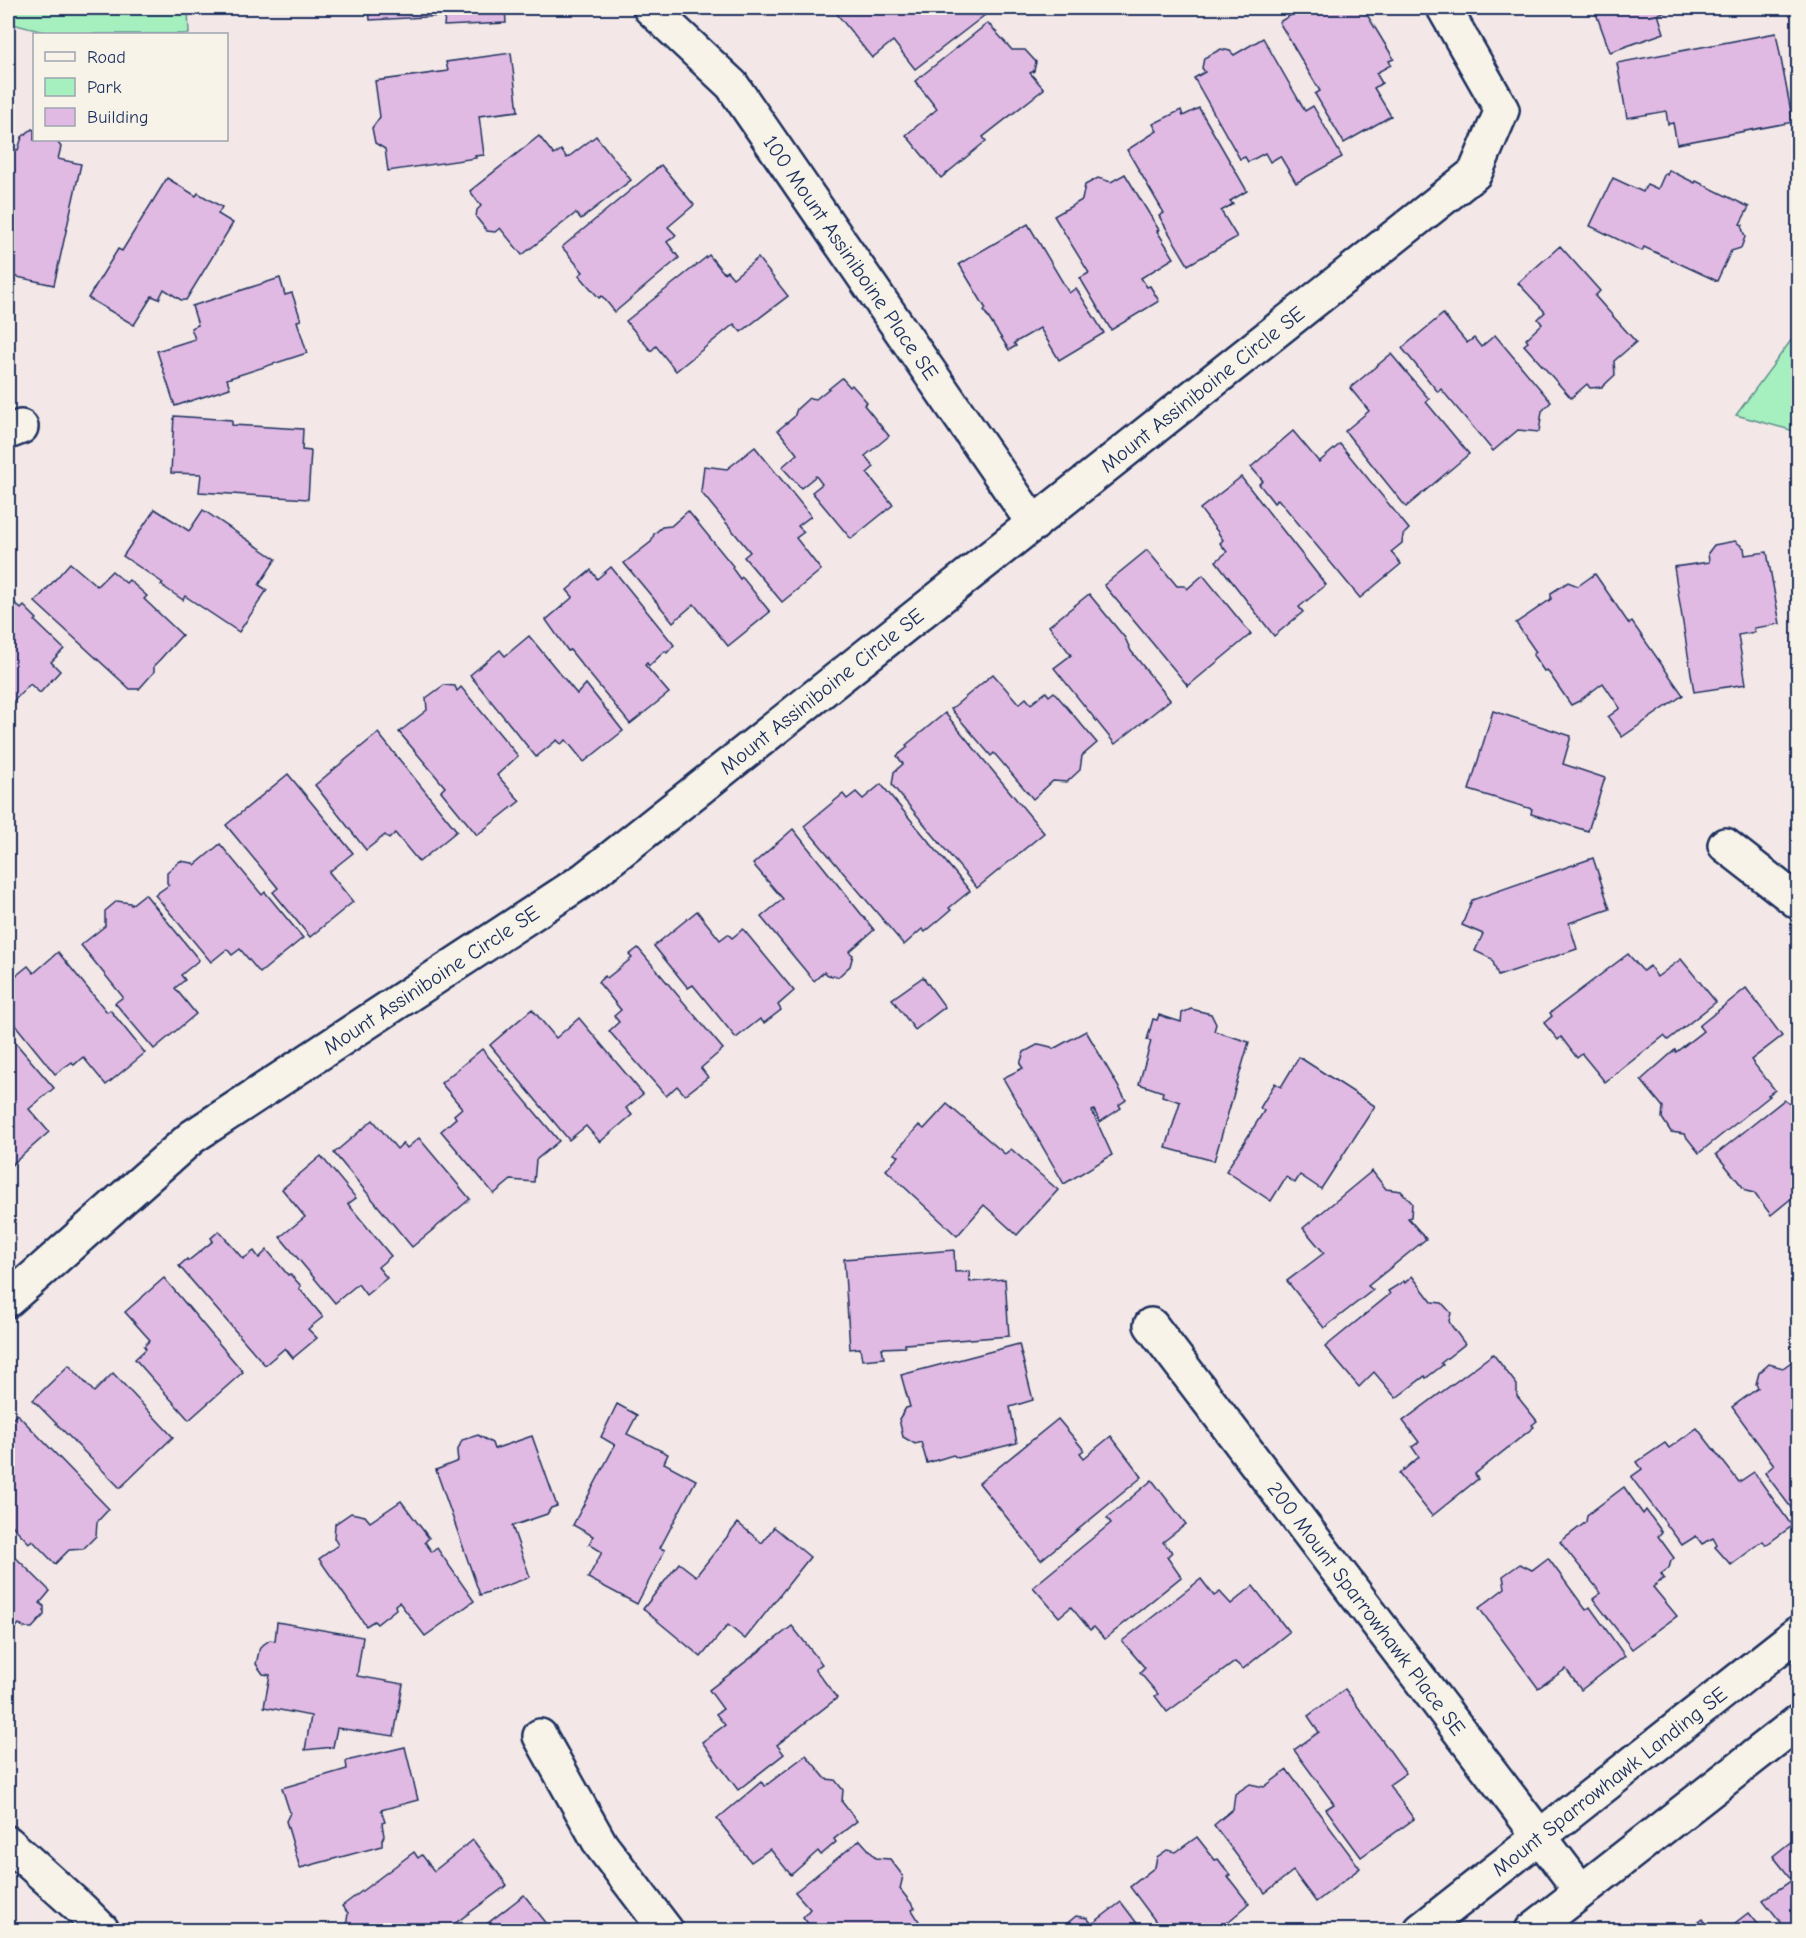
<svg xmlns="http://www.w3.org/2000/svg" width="1806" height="1938" font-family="'Comic Neue',sans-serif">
  <rect width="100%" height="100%" fill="#f3e8e7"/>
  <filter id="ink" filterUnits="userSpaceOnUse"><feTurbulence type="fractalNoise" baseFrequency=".0167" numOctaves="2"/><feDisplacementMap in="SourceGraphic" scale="12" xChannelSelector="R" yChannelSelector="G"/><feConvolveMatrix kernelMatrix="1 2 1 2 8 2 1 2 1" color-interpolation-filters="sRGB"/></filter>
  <g filter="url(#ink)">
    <!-- green -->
    <g fill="#a6f0bf" stroke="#60908e" stroke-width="1.5">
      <path d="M8 8H188L189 34H52L8 23Z"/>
      <path d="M1798 331V432L1736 415Z"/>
    </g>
    <!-- building -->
    <g fill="#e1bae3" stroke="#1b2f5e" stroke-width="1.5">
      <path d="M369 8H505L506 23 444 26 445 16 370 20Z"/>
      <path d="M845 8H979L985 15 915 69 893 41 872 58 837 14Z"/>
      <path d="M1303 8H1363L1394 59 1389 61 1391 65 1376 73 1382 83 1374 88 1391 116 1344 143 1315 94 1320 91 1279 22Z"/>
      <path d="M1594 8H1678L1658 14 1664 33 1610 52Z"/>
      <path d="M988 23 1012 50H1025L1036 62 1034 71 1030 73 1044 89 983 137 986 141 941 178 906 135 937 109 915 81Z"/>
      <path d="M1776 33 1793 122 1677 144 1673 123 1668 124 1666 111 1627 118 1617 63Z"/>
      <path d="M1263 38 1305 111 1313 106 1342 157 1296 183 1280 156 1270 162 1265 153 1248 162 1245 157 1240 159 1194 78 1205 72 1202 68 1204 58 1221 49 1230 51 1234 55Z"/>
      <path d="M511 53 518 111 479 116 484 155 475 156 476 158 388 171 385 149 375 143 372 128 380 117 375 81 448 71 446 62Z"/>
      <path d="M1199 108 1247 191 1230 201 1233 204 1221 211 1237 237 1188 265 1159 216 1164 213 1127 150 1157 131 1153 124 1181 110 1183 116Z"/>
      <path d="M32 129 34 130V140H56L61 147 58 159 81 164 54 285 8 275V148L18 150 22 137Z"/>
      <path d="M539 136 554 155 561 150 567 158 596 136 631 180 581 219 576 213 522 255 500 228 495 232 487 231 476 217 477 210 481 206 470 191Z"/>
      <path d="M661 165 694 205 668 227 676 235 667 242 679 258 615 312 602 296 599 298 579 275 583 272 562 247Z"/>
      <path d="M1669 170 1695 183 1696 181 1749 207 1740 224 1743 225 1742 228 1745 237 1741 248 1731 251 1717 281 1644 247 1642 251 1590 226 1613 178 1643 192 1647 184 1658 189 1665 173 1667 175Z"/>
      <path d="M1125 174 1159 230 1157 231 1174 258 1141 278 1147 287 1150 286 1159 301 1111 330 1080 278 1089 273 1054 216 1082 200 1085 185 1098 178 1111 182Z"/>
      <path d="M167 178 196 196 198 193 222 207 218 214 233 223 186 300H181L164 289 159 299 152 296 134 325 88 298 118 249 122 251Z"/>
      <path d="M1028 224 1069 293 1076 288 1104 333 1059 360 1040 328 1014 343 1016 346 1009 350 984 311 986 309 959 264Z"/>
      <path d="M1560 246 1600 291 1595 296 1636 342 1614 361 1615 375 1602 387 1590 388 1587 384 1571 398 1524 345 1528 342 1526 339 1542 324 1538 319 1545 312 1518 283Z"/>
      <path d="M709 255 724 273 727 271 733 278 758 258 788 296 741 332 734 324 676 371 656 346 651 351 626 321Z"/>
      <path d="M280 278 285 295 292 293 301 320 297 321 307 353 227 379 230 388 175 406 157 351 195 339 191 328 198 325 192 306Z"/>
      <path d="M1443 314 1467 343 1474 338 1481 347 1495 335 1551 402 1542 411 1539 432 1518 430 1493 451 1441 389 1438 392 1402 348Z"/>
      <path d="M1391 354 1429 399 1426 402 1469 454 1406 507 1345 431 1369 411 1350 388Z"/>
      <path d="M842 378 850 387 852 385 867 402 864 405 889 436 865 456 874 467 867 473 893 505 851 539 812 492 822 484 816 476 801 488 782 467 797 454 778 430 794 417 797 409 809 398 816 399Z"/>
      <path d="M174 416 232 420V425L303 429 302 450 311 451 308 499 199 492 201 474 171 473Z"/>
      <path d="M1293 431 1319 462 1340 444 1409 529 1403 535 1402 543 1391 552 1401 564 1360 598 1278 499 1274 503 1259 484 1263 481 1251 467Z"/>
      <path d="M755 447 811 516 798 526 804 532 796 538 821 570 782 602 744 557 750 552 701 492 704 466 727 469Z"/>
      <path d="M1241 477 1326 585 1299 607 1303 612 1274 636 1216 561 1227 552 1220 543 1223 540 1217 531 1200 509Z"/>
      <path d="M155 509 189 531 203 510 276 559 259 585 267 590 239 632 185 596 183 600 161 585 163 583 123 556Z"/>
      <path d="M688 511 733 566 732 568 740 579 742 577 770 612 728 646 694 604 673 622 624 563 651 542 654 534 662 527 671 526Z"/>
      <path d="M1735 541 1744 548 1745 555 1767 552 1780 624 1754 628 1755 632 1738 635 1746 684 1694 692 1674 567 1709 562 1708 553 1714 545Z"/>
      <path d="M1147 550 1177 586H1185L1187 589 1203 575 1251 634 1188 686 1104 585Z"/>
      <path d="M70 563 97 586 112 571 126 583 129 580 147 596 144 599 182 635 154 666V672L139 689H130L35 602Z"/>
      <path d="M611 567 674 645 667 653 665 651 649 666 647 663 645 665 669 693 630 724 570 650 568 651 546 620 573 597 567 590 591 570 597 579Z"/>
      <path d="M1595 574 1629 624 1632 622 1683 695 1622 737 1608 717 1620 708 1603 683 1579 701 1571 705 1547 670 1544 671 1533 655 1536 652 1516 623 1551 599V593L1568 582 1578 586Z"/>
      <path d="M1089 594 1125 638 1131 651 1170 700 1115 744 1054 668 1071 655 1049 626Z"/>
      <path d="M8 596 21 609 24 606 37 619 35 621 64 649 51 662 60 671 40 693 30 684 11 704 8 701Z"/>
      <path d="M529 636 577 694 586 684 623 731 584 762 566 740 561 744 557 740 536 757 470 675 500 650 505 656Z"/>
      <path d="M993 674 1019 704 1026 698 1031 704 1046 692 1049 696 1054 692 1097 743 1082 756 1080 770 1067 782 1053 781 1033 799 994 753 991 756 951 709Z"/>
      <path d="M444 685 455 686 457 691 461 687 518 756 497 775 520 801 477 835 441 791 445 787 399 732 427 710 426 698Z"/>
      <path d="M1493 711 1571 736 1563 764 1605 778 1588 831 1531 814 1532 809 1469 790Z"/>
      <path d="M945 713 1044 833 977 888 892 785 894 772 903 764 897 756 908 747 906 745Z"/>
      <path d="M378 733 457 831 419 862 395 833 389 839 385 835 366 850 315 785Z"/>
      <path d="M288 774 353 853 329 872 353 902 310 937 273 892 278 888 226 825Z"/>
      <path d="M881 784 970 891 949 908 951 910 925 932 922 929 904 945 804 826 843 794 847 799 856 792 863 799Z"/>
      <path d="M793 829 874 930 849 952 853 955 850 966 838 977 828 975 824 972 814 981 761 917 783 899 753 864Z"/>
      <path d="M220 844 262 895 265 892 303 938 260 973 240 949 232 955 227 949 211 962 155 895 169 885 167 883V872L180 861 193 863 195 865Z"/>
      <path d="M1593 858 1610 909 1569 923 1577 949 1498 976 1492 959 1475 951 1483 934 1462 925 1472 900Z"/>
      <path d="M145 894 199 960 181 975 185 980 175 988 196 1014 154 1049 115 1003 123 997 81 945 105 926V911L117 901 130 903 131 905Z"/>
      <path d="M697 911 720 940 728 934 732 938 743 929 794 991 778 1005 781 1010 764 1023 760 1019 736 1038 693 985 688 988 654 946Z"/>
      <path d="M638 948 723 1049 701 1068 708 1077 685 1095 677 1086 666 1096 609 1031 619 1022 614 1016 621 1010 598 982 605 976 607 978 632 958 629 955Z"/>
      <path d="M58 952 107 1012 110 1010 145 1053 106 1085 83 1057 74 1065 72 1062 55 1074 8 1016V994L11 992 8 988V982L28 966 34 973Z"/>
      <path d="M1628 954 1643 971 1650 966 1657 977 1681 959 1716 1002 1668 1040 1664 1036 1605 1082 1582 1054 1577 1058 1561 1037 1558 1040 1544 1023 1552 1016 1550 1013Z"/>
      <path d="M923 977 945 1007 915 1030 892 999Z"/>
      <path d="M1746 988 1782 1036 1751 1060 1775 1090 1768 1095 1770 1096 1699 1153 1684 1134 1671 1132 1662 1118 1663 1107 1641 1080 1675 1050 1676 1052 1703 1031 1699 1026Z"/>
      <path d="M532 1009 556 1038 579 1018 643 1094 626 1108 632 1115 600 1142 586 1126 569 1140 490 1045Z"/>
      <path d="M1191 1009 1211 1014 1216 1024 1214 1031 1249 1042 1214 1161 1166 1148 1180 1102 1162 1096 1163 1092 1139 1084 1151 1041 1147 1040 1153 1019 1157 1020 1159 1015 1181 1022 1182 1013Z"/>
      <path d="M1086 1031 1126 1100 1119 1105 1121 1108 1100 1122 1094 1110 1092 1111 1112 1155 1064 1184 1003 1078 1023 1068 1020 1064 1024 1052 1039 1044 1051 1047 1053 1049Z"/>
      <path d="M8 1034 54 1088 29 1109 49 1132 8 1168Z"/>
      <path d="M482 1049 559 1141 536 1160 534 1182 511 1180 494 1194 441 1131 456 1118 454 1115 462 1108 441 1083Z"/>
      <path d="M1299 1057 1375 1106 1321 1189 1300 1175 1295 1183 1286 1177 1271 1201 1226 1171 1264 1111 1260 1108 1275 1083 1281 1087Z"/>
      <path d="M1784 1100 1788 1103 1795 1105 1798 1109V1193L1771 1215 1754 1193 1746 1191 1716 1154Z"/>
      <path d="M947 1104 1005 1154 1011 1149 1058 1190 1017 1235 984 1205 957 1236 886 1170 899 1156 894 1154 919 1125 924 1129Z"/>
      <path d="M373 1120 397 1149 403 1143 407 1148 419 1138 470 1199 412 1247 334 1153Z"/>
      <path d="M321 1156 356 1198 348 1204 391 1256 378 1267 387 1278 366 1295 358 1284 335 1303 280 1237 305 1217 282 1189Z"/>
      <path d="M1372 1171 1386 1189 1401 1191 1412 1203 1411 1217 1408 1218 1426 1239 1368 1286 1373 1290 1324 1328 1287 1281 1324 1253 1303 1228Z"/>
      <path d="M219 1231 243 1259 254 1251 259 1258 267 1250 288 1275 290 1274 301 1286 299 1288 323 1317 308 1329 317 1338 293 1358 285 1348 265 1365 179 1266 187 1259 188 1261 213 1241 211 1238Z"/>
      <path d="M954 1250 955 1272 969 1271 970 1282 1005 1279 1009 1336 905 1344V1347L882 1348 884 1358 862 1360 860 1348 850 1349 844 1259Z"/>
      <path d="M1412 1276 1432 1302 1442 1303 1451 1313 1449 1321 1451 1325 1465 1344 1441 1363 1443 1365 1426 1378 1425 1376 1396 1398 1374 1372 1359 1387 1325 1347 1390 1294 1388 1291 1404 1281 1405 1283Z"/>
      <path d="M164 1278 243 1372 189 1420 135 1359 146 1349 144 1346 150 1340 125 1312Z"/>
      <path d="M1019 1344 1033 1400 1010 1407 1017 1443 958 1458 953 1455 927 1463 921 1442 915 1444 903 1437 899 1419 906 1408 910 1407 901 1375Z"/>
      <path d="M1493 1354 1517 1385V1396L1537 1421 1532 1425 1534 1427 1475 1474 1478 1479 1432 1516 1399 1474 1419 1457 1412 1447 1419 1442 1403 1421Z"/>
      <path d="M1798 1357V1517L1765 1473 1774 1465 1732 1407 1758 1388 1756 1384 1759 1373 1769 1364 1783 1368Z"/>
      <path d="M69 1365 94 1392 113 1373 173 1437 120 1488 33 1400Z"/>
      <path d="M617 1404 637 1415 627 1434 668 1454 664 1463 696 1480 660 1548 665 1550 637 1604 588 1578 602 1552 589 1544 593 1536 573 1525 615 1445 601 1437Z"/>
      <path d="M17 1414 109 1509 97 1522 96 1536 83 1549 69 1550 55 1564 32 1540 29 1543 8 1521V1424Z"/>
      <path d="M1058 1419 1084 1450 1080 1453 1084 1458 1111 1436 1142 1477 1041 1560 979 1483Z"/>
      <path d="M1697 1428 1739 1482 1754 1472 1792 1526 1766 1545 1763 1541 1731 1565 1715 1547 1717 1545 1713 1538 1702 1544 1696 1536 1682 1545 1631 1477 1642 1469 1637 1462 1665 1443 1669 1448Z"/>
      <path d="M478 1435 492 1443 494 1449 532 1436 557 1506 551 1508 547 1514 512 1526 530 1577 480 1595 436 1470 458 1461 457 1452 462 1440Z"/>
      <path d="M1152 1480 1186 1524 1163 1542 1172 1552 1167 1557 1181 1577 1105 1639 1094 1627 1090 1630 1071 1607 1059 1617 1033 1587 1111 1523 1107 1518Z"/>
      <path d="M1624 1487 1643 1514 1646 1510 1662 1532 1658 1536 1674 1558 1671 1561 1669 1568 1661 1574 1664 1578 1653 1587 1677 1616 1632 1649 1593 1599 1601 1593 1560 1542 1586 1522 1587 1515Z"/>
      <path d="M401 1501 429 1538 425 1542 432 1552 437 1548 474 1601 425 1636 399 1602 395 1605 396 1609 377 1624 374 1621 366 1626 319 1559 338 1545 334 1538 335 1524 351 1513 365 1516 370 1522Z"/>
      <path d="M738 1523 762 1543 774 1527 810 1557 745 1639 728 1625 701 1657 643 1609 679 1563 696 1576Z"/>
      <path d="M8 1550 50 1591 40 1603 44 1606V1615L32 1628H24L19 1624 8 1636Z"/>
      <path d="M1548 1558 1586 1610 1590 1607 1625 1656 1581 1690 1566 1669 1538 1688 1479 1608 1505 1588 1503 1576 1520 1564 1532 1570Z"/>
      <path d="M1201 1579 1214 1596 1220 1592 1231 1604 1253 1586 1289 1632 1243 1669 1235 1662 1167 1712 1155 1696 1158 1694 1140 1673 1145 1668 1122 1641Z"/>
      <path d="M277 1622 363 1637 357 1676 403 1684 394 1736 337 1728 333 1747 305 1750 311 1716 264 1707 270 1675 263 1674 256 1664 260 1647 270 1640 275 1641Z"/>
      <path d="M792 1626 822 1664 815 1669 837 1698 777 1745 784 1754 738 1790 702 1742 725 1725 716 1714 723 1709 709 1690Z"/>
      <path d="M1345 1689 1406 1773 1389 1785 1414 1819 1361 1857 1326 1809 1334 1804 1294 1750 1319 1732 1308 1716Z"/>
      <path d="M405 1747 418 1800 381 1810 385 1822 382 1823 384 1836 382 1840V1846L300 1868 286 1821 290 1813 282 1788 347 1769 346 1761Z"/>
      <path d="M806 1755 826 1779 835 1780 843 1790 842 1802 857 1821 834 1839 836 1842 821 1855 818 1851 791 1875 770 1849 751 1862 717 1819 761 1782 765 1786Z"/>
      <path d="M1287 1770 1360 1868 1316 1902 1293 1871 1265 1893 1214 1825 1233 1809 1235 1794 1250 1784 1264 1787Z"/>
      <path d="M1798 1836V1930H1787L1763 1900 1792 1880 1773 1856Z"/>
      <path d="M1197 1837 1215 1860 1218 1859 1230 1875 1228 1877 1249 1904 1222 1927 1225 1930H1162L1130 1887 1155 1867 1157 1857 1167 1850 1176 1852Z"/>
      <path d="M473 1840 507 1885 446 1930H348L346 1928 348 1913 342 1906 414 1852 418 1858 422 1855 434 1871Z"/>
      <path d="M860 1840 876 1858 890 1859 903 1876 900 1889 915 1908 912 1910 919 1921 908 1930H811L812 1929 803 1917 810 1909 795 1892Z"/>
      <path d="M524 1895 552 1930H479Z"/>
      <path d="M1121 1902 1142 1930H1059L1076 1916 1087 1918 1092 1924Z"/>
      <path d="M1748 1913 1762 1930H1726Z"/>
      <path d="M1702 1919 1710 1930H1687Z"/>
    </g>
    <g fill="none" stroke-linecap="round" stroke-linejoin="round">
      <defs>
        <g id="street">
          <path id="s1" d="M650 8 732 85 1034 524"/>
          <path d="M8 432 21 427"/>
          <path d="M1725 845 1798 902"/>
          <path id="s2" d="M8 1300 192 1137 585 879 1475 173 1502 110 1444 8"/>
          <path id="s3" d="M1151 1325 1581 1891"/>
          <path d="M540 1736 601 1845 666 1930"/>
          <path id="s4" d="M1421 1930 1798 1633"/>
          <path d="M1532 1930 1798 1722"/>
        </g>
        <path id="secondary" d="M8 1843 81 1909 102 1930"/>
      </defs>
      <!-- street casing -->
      <use href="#street" stroke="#1b2f5e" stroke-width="38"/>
      <!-- secondary casing -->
      <use href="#secondary" stroke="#1b2f5e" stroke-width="38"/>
      <!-- street -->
      <use href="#street" stroke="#f7f3e8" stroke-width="33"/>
      <!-- secondary -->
      <use href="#secondary" stroke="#f7f3e8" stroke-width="33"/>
    </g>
  </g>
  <g text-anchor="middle" stroke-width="5" stroke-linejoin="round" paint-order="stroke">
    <!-- street labels -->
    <g font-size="21" fill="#1b2f5e" stroke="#f7f3e8">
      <text dy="7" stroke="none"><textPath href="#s1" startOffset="322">100 Mount Assiniboine Place SE</textPath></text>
      <text dy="7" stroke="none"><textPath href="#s2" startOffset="1504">Mount Assiniboine Circle SE</textPath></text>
      <text dy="7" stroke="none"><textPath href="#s2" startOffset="1018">Mount Assiniboine Circle SE</textPath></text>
      <text dy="7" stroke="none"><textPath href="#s2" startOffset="532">Mount Assiniboine Circle SE</textPath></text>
      <text dy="7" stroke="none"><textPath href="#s3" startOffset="356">200 Mount Sparrowhawk Place SE</textPath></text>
      <text dy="7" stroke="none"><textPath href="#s4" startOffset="240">Mount Sparrowhawk Landing SE</textPath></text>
    </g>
  </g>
  <!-- margin -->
  <rect width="1806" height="1938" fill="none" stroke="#f7f3e8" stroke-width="30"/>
  <rect x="15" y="15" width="1776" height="1908" fill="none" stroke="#1b2f5e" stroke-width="2" filter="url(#ink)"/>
  <!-- legend -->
  <rect x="33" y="33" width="195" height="108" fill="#f7f3e8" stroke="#9fa5b1" stroke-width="1.5"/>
  <rect x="45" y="52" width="30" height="9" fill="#f7f3e8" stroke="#9fa5b1" stroke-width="1.5"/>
  <text x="87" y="63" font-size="18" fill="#1b2f5e">Road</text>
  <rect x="45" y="78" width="30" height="18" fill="#a6f0bf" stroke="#9fa5b1" stroke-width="1.5"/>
  <text x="87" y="93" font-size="18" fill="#1b2f5e">Park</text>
  <rect x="45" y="108" width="30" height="18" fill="#e1bae3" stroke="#9fa5b1" stroke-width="1.5"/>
  <text x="87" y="123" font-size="18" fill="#1b2f5e">Building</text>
</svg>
